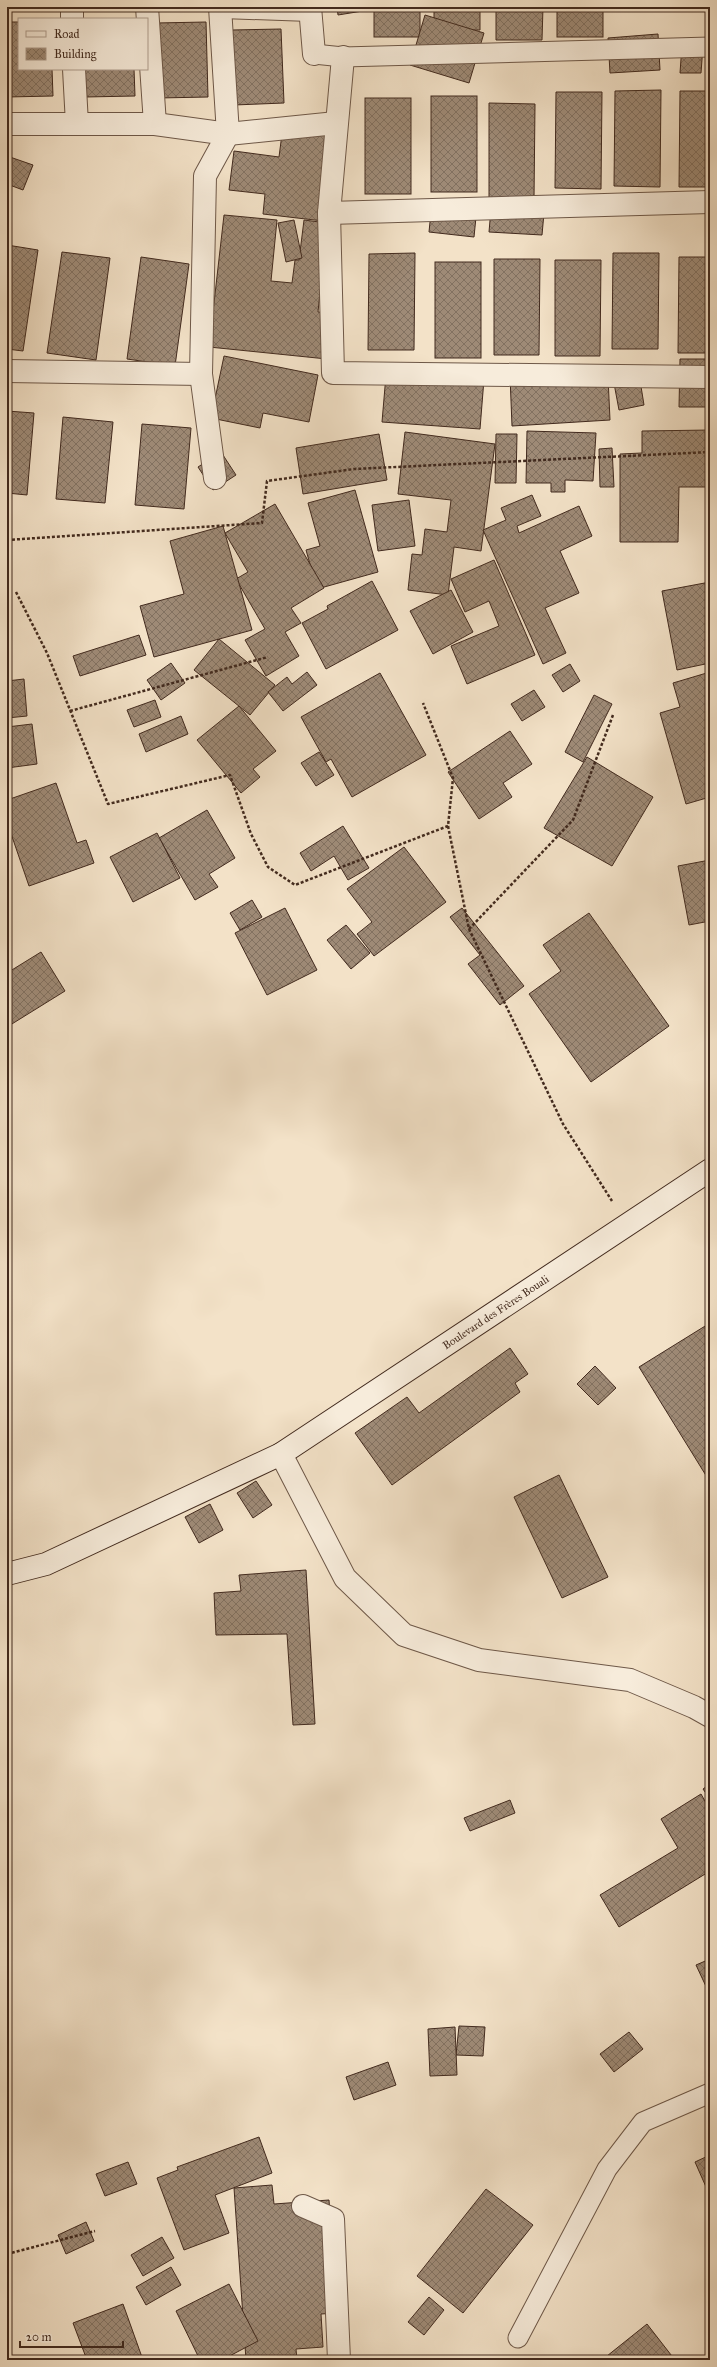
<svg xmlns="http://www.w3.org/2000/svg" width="717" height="2367" font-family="'IM FELL Great Primer',serif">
  <defs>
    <pattern id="building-cross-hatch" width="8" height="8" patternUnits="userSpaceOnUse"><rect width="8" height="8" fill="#9e8a76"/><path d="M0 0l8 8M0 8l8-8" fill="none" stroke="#827160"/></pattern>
  </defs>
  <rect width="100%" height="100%" fill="#f3e2c8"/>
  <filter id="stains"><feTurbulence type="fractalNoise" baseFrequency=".005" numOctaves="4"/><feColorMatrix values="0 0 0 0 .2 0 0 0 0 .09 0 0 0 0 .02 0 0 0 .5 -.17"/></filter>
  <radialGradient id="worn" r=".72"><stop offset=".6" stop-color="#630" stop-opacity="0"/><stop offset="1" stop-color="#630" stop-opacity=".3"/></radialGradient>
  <!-- building -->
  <g fill="url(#building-cross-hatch)" stroke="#422a1e">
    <path d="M337 7H381V8L338 15Z"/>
    <rect x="374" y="7" width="46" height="30"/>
    <path d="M434 7H480V30L434 31Z"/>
    <path d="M496 7H543L542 40H496Z"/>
    <rect x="557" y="7" width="46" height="30"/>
    <path d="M620 7H669V8L620 9Z"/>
    <path d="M688 7H710V9L689 11Z"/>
    <path d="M425 15 484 33 469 83 410 65Z"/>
    <path d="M7 22H19V69H52L53 96 7 97Z"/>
    <path d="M206 22 208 97 158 98 156 23Z"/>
    <path d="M281 29 284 103 234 105 232 30Z"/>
    <path d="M658 34 660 70 610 73 608 38Z"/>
    <path d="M682 45 703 46 701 73H680Z"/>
    <path d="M84 69H134L135 96 85 97Z"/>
    <path d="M661 90 660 187 614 186 615 91Z"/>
    <path d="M680 91H710V187H679Z"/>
    <path d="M556 92H602L601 189 555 188Z"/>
    <rect x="431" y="96" width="46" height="96"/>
    <rect x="365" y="98" width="46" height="96"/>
    <path d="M489 103 535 104 534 199H489Z"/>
    <path d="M283 126 334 133 323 221 263 214 265 194 229 190 234 151 279 157Z"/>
    <path d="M7 156 33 165 23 190 7 184Z"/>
    <path d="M491 209 544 213 542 235 489 232Z"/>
    <path d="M431 212 476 217 474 237 429 232Z"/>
    <path d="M224 215 277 220 271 281 292 283 295 260H299L304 220 327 223 318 312 331 313 327 359 209 347Z"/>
    <path d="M294 220 302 258 286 262 278 223Z"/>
    <path d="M7 245 38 250 23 351 7 349Z"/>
    <path d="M62 252 110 258 96 360 47 353Z"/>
    <path d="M415 253 414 350H368L369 254Z"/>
    <path d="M613 253H659L658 349H612Z"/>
    <path d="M141 257 189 264 175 366 127 359Z"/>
    <path d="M679 257H710V353H678Z"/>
    <path d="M494 259H540L539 355H494Z"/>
    <path d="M555 260H601L600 356H555Z"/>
    <rect x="435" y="262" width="46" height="96"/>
    <path d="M224 356 318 375 309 422 263 413 260 428 211 418Z"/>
    <path d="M680 359H710V407H679Z"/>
    <path d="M639 374 644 405 619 410 613 378Z"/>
    <path d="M386 375 484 379 480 429 382 422Z"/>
    <path d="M510 376 608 377 610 420 512 426Z"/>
    <path d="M7 411 34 413 27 495 7 493Z"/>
    <path d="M63 417 113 422 105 503 56 499Z"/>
    <path d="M142 424 191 428 184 509 135 505Z"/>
    <path d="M710 430V487H679L678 542H620V454L642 453V431Z"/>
    <path d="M527 431 596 433 593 481 565 480V492H551V483H526Z"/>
    <path d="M405 432 495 444 481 551 454 547 448 595 408 590 412 554 422 555 425 529 447 532 451 500 398 494Z"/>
    <path d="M379 434 387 480 303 494 296 448Z"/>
    <path d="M496 434H517L516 483H495Z"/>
    <path d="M612 448 614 487H600L599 449Z"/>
    <path d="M221 452 236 475 213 490 198 467Z"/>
    <path d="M355 490 378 572 317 589 306 550 320 546 308 503Z"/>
    <path d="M532 495 541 516 517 526 519 533 579 506 592 536 560 551 579 593 545 608 566 653 543 664 483 530 506 520 501 508Z"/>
    <path d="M409 500 415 546 378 551 372 505Z"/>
    <path d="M275 504 324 588 291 608 301 623 285 632 299 656 266 676 245 640 265 629 236 579 248 572 225 533Z"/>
    <path d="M223 526 252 630 154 657 140 606 184 594 170 541Z"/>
    <path d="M494 560 535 655 467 684 451 646 499 626 489 601 465 612 451 579Z"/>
    <path d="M372 581 398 630 326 669 302 623 328 609 327 606Z"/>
    <path d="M710 582V663L677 670 662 591Z"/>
    <path d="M451 590 473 632 433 654 410 611Z"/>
    <path d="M7 633 10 665H7Z"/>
    <path d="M139 635 146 655 80 676 73 656Z"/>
    <path d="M219 639 275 685 250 715 194 670Z"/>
    <path d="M171 663 185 683 161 700 147 680Z"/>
    <path d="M570 664 580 681 563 692 552 675Z"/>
    <path d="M307 672 317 685 283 711 268 692 287 677 292 684Z"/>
    <path d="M710 672V768L705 769 710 787V797L686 804 660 713 680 707 673 683Z"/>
    <path d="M380 673 426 755 352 797 331 759 326 762 301 717Z"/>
    <path d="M24 679 27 716 7 718V681Z"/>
    <path d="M534 690 545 707 522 721 511 704Z"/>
    <path d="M594 695 612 704 583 762 565 752Z"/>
    <path d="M155 700 161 717 134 727 127 710Z"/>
    <path d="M239 706 276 751 253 769 260 777 241 793 197 740Z"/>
    <path d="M181 716 188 734 146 752 139 734Z"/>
    <path d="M32 724 37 764 7 768V727Z"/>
    <path d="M510 731 532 764 503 783 512 797 479 819 448 772Z"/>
    <path d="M319 752 334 775 316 786 301 763Z"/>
    <path d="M587 757 653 797 612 866 544 828Z"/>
    <path d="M56 783 77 843 86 840 94 863 29 886 7 822V800Z"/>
    <path d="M207 810 235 858 209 874 218 887 195 900 159 838Z"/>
    <path d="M343 826 369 868 348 880 334 856 311 871 300 853Z"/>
    <path d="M157 833 180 878 133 902 110 857Z"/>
    <path d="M404 847 446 902 374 956 357 934 372 922 347 889Z"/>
    <path d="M710 860V921L689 925 678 866Z"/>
    <path d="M252 900 262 917 240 930 230 913Z"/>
    <path d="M285 908 317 970 267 995 235 933Z"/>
    <path d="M462 908 524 986 500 1005 468 964 480 955 450 917Z"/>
    <path d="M589 913 669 1026 591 1082 529 994 561 971 543 945Z"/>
    <path d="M346 925 370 953 351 969 327 940Z"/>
    <path d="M41 952 65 991 7 1027V973Z"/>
    <path d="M710 1323V1482L639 1367Z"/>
    <path d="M510 1348 528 1374 515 1383 520 1392 392 1485 355 1433 407 1397 419 1413Z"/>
    <path d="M595 1366 616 1388 598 1405 577 1384Z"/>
    <path d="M559 1475 608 1577 562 1598 514 1497Z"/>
    <path d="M256 1481 272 1505 253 1518 237 1493Z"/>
    <path d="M210 1504 223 1530 199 1543 185 1517Z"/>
    <path d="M306 1570 315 1724 293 1725 287 1634 216 1635 214 1593 241 1591 239 1575Z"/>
    <path d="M710 1784V1799L703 1789Z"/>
    <path d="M701 1794 710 1810V1871L619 1927 600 1895 678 1848 661 1819Z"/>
    <path d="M510 1800 515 1813 470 1831 464 1818Z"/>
    <path d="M710 1959V1995L696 1965Z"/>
    <path d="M459 2026 485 2027 483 2056 456 2055Z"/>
    <path d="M455 2027 457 2075 430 2076 428 2029Z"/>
    <path d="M629 2032 643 2049 614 2072 600 2054Z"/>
    <path d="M388 2062 396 2085 354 2100 346 2077Z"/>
    <path d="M259 2137 272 2173 215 2195 229 2233 184 2250 157 2178 178 2170 177 2167Z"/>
    <path d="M710 2155V2196L695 2162Z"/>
    <path d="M128 2162 137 2184 105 2196 96 2174Z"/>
    <path d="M272 2185 274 2204 329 2200 337 2313 321 2314 323 2347 296 2349 297 2360H246L234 2188Z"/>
    <path d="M486 2189 533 2225 463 2313 417 2276Z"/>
    <path d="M86 2222 94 2241 66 2254 58 2235Z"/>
    <path d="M162 2237 174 2258 143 2276 131 2255Z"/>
    <path d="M171 2267 181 2285 146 2305 136 2287Z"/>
    <path d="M229 2284 258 2341 222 2360H200L176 2311Z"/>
    <path d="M429 2297 444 2310 424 2335 408 2322Z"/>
    <path d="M123 2304 143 2360H87L73 2323Z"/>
    <path d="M647 2324 675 2360H602Z"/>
  </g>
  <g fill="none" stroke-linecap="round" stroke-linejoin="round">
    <defs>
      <g id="lane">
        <path d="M314 54 343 57 710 47"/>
        <path d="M518 2338 607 2169 643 2122 710 2093"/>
      </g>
      <g id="street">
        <path d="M72 7V19"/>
        <path d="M147 7 155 124"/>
        <path d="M222 7 310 10"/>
        <path d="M310 7 314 54"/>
        <path d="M343 57 329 213 710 202"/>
        <path d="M74 69 77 124"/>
        <path d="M7 124H155L228 134 336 123"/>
        <path d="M329 213 333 373 710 377"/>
        <path d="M7 371 201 374"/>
        <path d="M215 478 201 374 205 176 228 134 220 7"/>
        <path d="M281 1454 345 1578 404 1635 479 1660 630 1680 694 1707 710 1716"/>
        <path d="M303 2206 333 2219 339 2360"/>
      </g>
      <g id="secondary">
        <path id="s1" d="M7 1574 46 1564 281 1454 710 1170"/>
      </g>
    </defs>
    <!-- lane casing -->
    <use href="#lane" stroke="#6e5848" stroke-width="21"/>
    <!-- street casing -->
    <use href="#street" stroke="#6e5848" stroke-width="24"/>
    <!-- secondary casing -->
    <use href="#secondary" stroke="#422a1e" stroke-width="24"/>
    <!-- path -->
    <g stroke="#422a1e" stroke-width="2.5" stroke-dasharray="3 2" stroke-linecap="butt">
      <path d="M7 540 262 523 267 481 354 469 710 452"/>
      <path d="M16 592 47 653 108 804 230 775 251 834 268 867 295 885 448 826 453 778 423 703"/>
      <path d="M70 711 268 657"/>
      <path d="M448 826 469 929 563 1124 612 1201"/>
      <path d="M469 929 573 820 613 715"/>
      <path d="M7 2254 95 2231"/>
    </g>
    <!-- lane -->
    <use href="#lane" stroke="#f7ecdb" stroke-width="19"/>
    <!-- street -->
    <use href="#street" stroke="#f7ecdb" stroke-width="22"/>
    <!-- secondary -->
    <use href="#secondary" stroke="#f7ecdb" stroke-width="22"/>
  </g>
  <g text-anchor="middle" stroke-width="3.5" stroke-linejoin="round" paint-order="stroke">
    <!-- street labels -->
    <g font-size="11" fill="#422a1e" stroke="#f7ecdb">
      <text dy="4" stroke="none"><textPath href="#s1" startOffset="557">Boulevard des Frères Bouali</textPath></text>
    </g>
  </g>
  <!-- margin -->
  <rect width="717" height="2367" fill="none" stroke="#f3e2c8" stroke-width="24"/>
  <rect x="8" y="8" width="701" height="2351" fill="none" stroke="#422a1e" stroke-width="2"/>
  <rect x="12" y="12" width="693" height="2343" fill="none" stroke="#422a1e"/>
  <!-- legend -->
  <rect x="18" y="18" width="130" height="52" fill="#f7ecdb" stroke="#af9e8f"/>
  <rect x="26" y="31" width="20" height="6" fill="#f7ecdb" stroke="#af9e8f"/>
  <text x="54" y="38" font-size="12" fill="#422a1e">Road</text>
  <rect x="26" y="48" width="20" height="12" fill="url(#building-cross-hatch)" stroke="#af9e8f"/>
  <text x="54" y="58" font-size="12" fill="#422a1e">Building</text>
  <!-- scale -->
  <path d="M20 2341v6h103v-6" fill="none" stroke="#422a1e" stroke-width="2"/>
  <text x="26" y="2341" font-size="12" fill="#422a1e" stroke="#f7ecdb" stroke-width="3" paint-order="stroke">20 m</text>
  <rect width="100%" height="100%" filter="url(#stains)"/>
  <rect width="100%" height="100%" fill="url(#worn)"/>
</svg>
